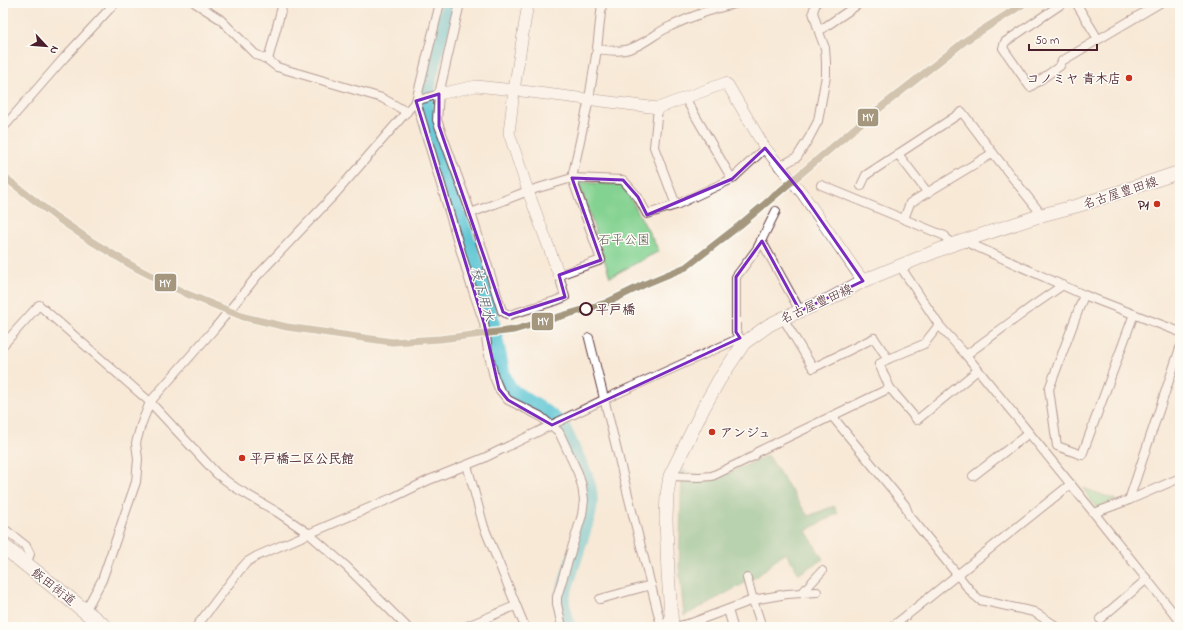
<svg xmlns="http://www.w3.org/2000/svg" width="1183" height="630" font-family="'Indie Flower','Klee One',sans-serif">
  <rect width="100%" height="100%" fill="#fdfcf7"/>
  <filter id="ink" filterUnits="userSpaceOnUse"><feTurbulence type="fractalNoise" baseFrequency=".025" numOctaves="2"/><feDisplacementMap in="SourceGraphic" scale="8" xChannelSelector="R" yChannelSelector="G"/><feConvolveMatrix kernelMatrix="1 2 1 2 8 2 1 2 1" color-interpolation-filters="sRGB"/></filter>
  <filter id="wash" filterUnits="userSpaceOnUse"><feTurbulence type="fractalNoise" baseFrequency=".012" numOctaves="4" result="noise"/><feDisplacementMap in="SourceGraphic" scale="16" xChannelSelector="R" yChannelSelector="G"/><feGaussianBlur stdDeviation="0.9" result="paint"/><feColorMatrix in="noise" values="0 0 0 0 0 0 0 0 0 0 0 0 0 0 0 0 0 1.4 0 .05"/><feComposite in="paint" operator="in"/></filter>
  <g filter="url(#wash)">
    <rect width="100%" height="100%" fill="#f8e9d7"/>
    <!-- green -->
    <g fill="#84d291" stroke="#67785e">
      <path d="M579 182 623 185 659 251 610 277Z"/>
      <path d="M1083 488 1116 500 1096 508Z"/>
    </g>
    <!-- forest -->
    <path fill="#6bb47b" stroke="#5a6a53" d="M768 455 808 516 834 506 838 513 806 531 823 559 799 574 785 552 758 576 684 616 679 567 682 470 716 479Z"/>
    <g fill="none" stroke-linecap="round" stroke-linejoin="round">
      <!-- river -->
      <path stroke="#57c3d1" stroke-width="16" d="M449 3 429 78 426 107 428 126 447 184 480 275 491 319 502 372 505 381 509 388 514 393 546 413 562 426 585 476 589 489 590 503 588 515 562 597V604L568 627"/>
    </g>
  </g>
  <g filter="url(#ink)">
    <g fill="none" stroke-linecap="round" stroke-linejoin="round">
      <defs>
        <g id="street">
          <path d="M195 3 220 19 255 54 268 60 277 67 382 98 407 112"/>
          <path d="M460 3 439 94 437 120 471 213 502 311 509 315 555 301 565 297 559 275 601 260 572 178 589 99 597 49 602 3"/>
          <path d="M1063 3 1005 42 1003 48 1030 87 1060 66 1062 61 1160 3"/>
          <path d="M1076 3 1098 39"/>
          <path d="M819 31 860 3"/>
          <path d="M597 49C606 50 615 52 625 50 642 47 655 33 671 26 692 16 715 8 738 3"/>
          <path d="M268 60 283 3"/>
          <path d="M685 98 732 179"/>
          <path d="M416 101 470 282 484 323 488 351 494 377 499 389 508 400 540 416 559 432 578 473 582 486 584 500 582 515 557 597V604L562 627"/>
          <path d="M416 101 439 94"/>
          <path d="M658 108 654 147 676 205 732 179 765 148"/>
          <path d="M3 128 64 58 115 3"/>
          <path d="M898 154 928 193"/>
          <path d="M779 167 797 157 809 138 818 121 826 76V62L825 48 820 35 813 12 816 3"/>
          <path d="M821 185 945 236 951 245"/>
          <path d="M861 186 866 175 962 112 993 153"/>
          <path d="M471 213 528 191 572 178 623 180 638 197 647 214 676 205"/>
          <path d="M904 219 910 203 993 153 1042 215"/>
          <path d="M761 240 800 311"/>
          <path d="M964 241 1084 295 1180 332"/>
          <path d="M900 266 939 325 966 355 1094 513 1180 621"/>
          <path d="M1084 295 1049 389 1057 446 1082 455 1134 314"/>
          <path d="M783 318 813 368 874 338 888 359"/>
          <path d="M939 325 924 344 888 359 879 364 890 388 917 420 978 370"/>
          <path d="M589 338 633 515 660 621 671 627"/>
          <path d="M743 342 736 332V277L757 249 776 211"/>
          <path d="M3 345 39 305 150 402 217 474 236 488 277 512 308 533 347 567 407 627"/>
          <path d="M966 355 1034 305 1063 285"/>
          <path d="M890 388 832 416 905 505 909 515 973 594 980 600 1034 612 1053 624 1054 627"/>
          <path d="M467 465 484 527 525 627"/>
          <path d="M670 476 699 477 712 476 754 456 757 452 832 416"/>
          <path d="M973 476 1029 433"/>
          <path d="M1129 500 1180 348"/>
          <path d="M1094 513 1129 500 1180 478"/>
          <path d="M3 528 26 546 30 554 26 565"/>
          <path d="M747 578 753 600 787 594 817 592"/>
          <path d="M802 593 822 571"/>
          <path d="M600 599 651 585"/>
          <path d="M728 610 733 627"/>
          <path d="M85 611 102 580 136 482 138 459 136 443 141 425 150 402 215 328 257 276 336 193 416 101 440 3"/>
          <path d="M1100 619 1147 579"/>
          <path d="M196 627 239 571 247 562 257 556 392 498 429 480 484 458 605 399 740 338"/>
          <path d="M465 627 515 606"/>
          <path d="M675 627 694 622 753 600 762 627"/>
          <path d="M892 627 1071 484"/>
        </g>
        <g id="secondary">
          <path d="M528 3 514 90 509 133 528 191 559 275"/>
          <path d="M439 94 476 86 514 90 658 108 725 83 728 85 765 148 802 193 863 281"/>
        </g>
        <path id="primary" d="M672 627 668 573 666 519 667 495 670 476 704 407 719 380 744 343 769 325 783 318 830 299 863 281 951 245 1042 215 1080 205 1180 172"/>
        <path id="highway" d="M3 546 105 627"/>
      </defs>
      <!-- street casing -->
      <use href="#street" stroke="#643d45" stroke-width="10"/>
      <!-- secondary casing -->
      <use href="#secondary" stroke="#643d45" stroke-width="12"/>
      <!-- primary casing -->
      <use href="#primary" stroke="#643d45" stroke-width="14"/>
      <!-- highway casing -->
      <use href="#highway" stroke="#643d45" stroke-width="16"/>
      <!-- street -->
      <use href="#street" stroke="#fff" stroke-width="8"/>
      <!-- secondary -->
      <use href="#secondary" stroke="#fff" stroke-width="11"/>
      <!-- primary -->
      <use href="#primary" stroke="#fff" stroke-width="13"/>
      <!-- highway -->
      <use href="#highway" stroke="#fff" stroke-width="15"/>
      <defs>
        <path id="rail-1" d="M3 176 56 217 91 241 136 268 187 294 244 317 287 327 392 342 440 339 514 330 606 303 645 284 686 267 740 225 861 123 965 41 1025 3"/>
      </defs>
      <!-- rail-1 casing -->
      <use href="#rail-1" stroke="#fdfcf7" stroke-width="10"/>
      <!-- rail-1 -->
      <use href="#rail-1" stroke="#a4977e" stroke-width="7"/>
    </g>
  </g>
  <!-- marked area -->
  <path d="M0 0H1183V630H0ZM439 94V126L503 312 509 315 565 297 559 275 601 260 572 178 623 180 638 197 647 215 732 179 765 148 802 193 863 281 800 311 762 241 736 277V332L740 338 552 425 508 400 499 389 484 323 416 101Z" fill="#f8e9d7" fill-opacity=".55" fill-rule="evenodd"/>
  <path fill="none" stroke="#7b2cbf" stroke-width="3" stroke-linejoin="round" d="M439 94V126L503 312 509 315 565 297 559 275 601 260 572 178 623 180 638 197 647 215 732 179 765 148 802 193 863 281 800 311 762 241 736 277V332L740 338 552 425 508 400 499 389 484 323 416 101Z"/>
  <!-- markers -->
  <g fill="#c8321e" stroke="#fdfcf7" stroke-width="1.5">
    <circle cx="1129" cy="78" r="4"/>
    <circle cx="1157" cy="204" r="4"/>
    <circle cx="712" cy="432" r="4"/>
    <circle cx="242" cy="458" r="4"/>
  </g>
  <circle fill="#fdfcf7" stroke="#4a1f2b" stroke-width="2" cx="586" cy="309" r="6"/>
  <g text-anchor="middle" stroke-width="3" stroke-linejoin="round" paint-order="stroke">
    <!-- poi labels -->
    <g font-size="13" font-weight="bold" fill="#4a1f2b" stroke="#fdfcf7" text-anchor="end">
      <text x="1121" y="83">コノミヤ 青木店</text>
      <text x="1149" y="209">P1</text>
      <text x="720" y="437" text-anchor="start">アンジュ</text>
      <text x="250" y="463" text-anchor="start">平戸橋二区公民館</text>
    </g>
    <!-- street labels -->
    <g font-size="13" fill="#4a1f2b" stroke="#fdfcf7">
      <text transform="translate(1120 192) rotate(-18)" y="5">名古屋豊田線</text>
      <text transform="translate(816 303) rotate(-24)" y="5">名古屋豊田線</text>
      <text transform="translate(54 586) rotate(38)" y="5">飯田街道</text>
    </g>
    <!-- park labels -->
    <g font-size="13" fill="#5b554a" stroke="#fdfcf7">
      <text x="624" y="244">石平公園</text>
    </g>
    <!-- stop labels -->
    <g font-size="13" font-weight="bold" fill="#4a1f2b" stroke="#fdfcf7" text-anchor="start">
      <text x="596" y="314">平戸橋</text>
    </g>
    <!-- water labels -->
    <g font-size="14" font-style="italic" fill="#4f5865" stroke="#fdfcf7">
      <text transform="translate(483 294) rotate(75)" y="5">枝下用水</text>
    </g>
  </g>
  <g stroke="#fdfcf7" stroke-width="1.5">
    <rect x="857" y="108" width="22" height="19" rx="4" fill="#a4977e"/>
    <rect x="154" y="273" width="23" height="19" rx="4" fill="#a4977e"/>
    <rect x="531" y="312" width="23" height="19" rx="4" fill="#a4977e"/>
  </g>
  <g font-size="11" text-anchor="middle" font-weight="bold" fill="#fff">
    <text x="868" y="121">MY</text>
    <text x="165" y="287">MY</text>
    <text x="543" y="325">MY</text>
  </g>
  <!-- margin -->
  <rect width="1183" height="630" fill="none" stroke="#fdfcf7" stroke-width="16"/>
  <!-- north arrow -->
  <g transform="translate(46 46) rotate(116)" stroke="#fdfcf7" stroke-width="3" paint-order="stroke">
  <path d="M0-3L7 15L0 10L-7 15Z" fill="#4a1f2b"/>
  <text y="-6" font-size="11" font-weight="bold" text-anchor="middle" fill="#4a1f2b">N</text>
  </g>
  <!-- scale -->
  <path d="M1029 44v6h68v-6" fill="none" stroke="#4a1f2b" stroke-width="2"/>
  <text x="1035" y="44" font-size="12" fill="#4a1f2b" stroke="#fdfcf7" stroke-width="3" paint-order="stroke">50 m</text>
</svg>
